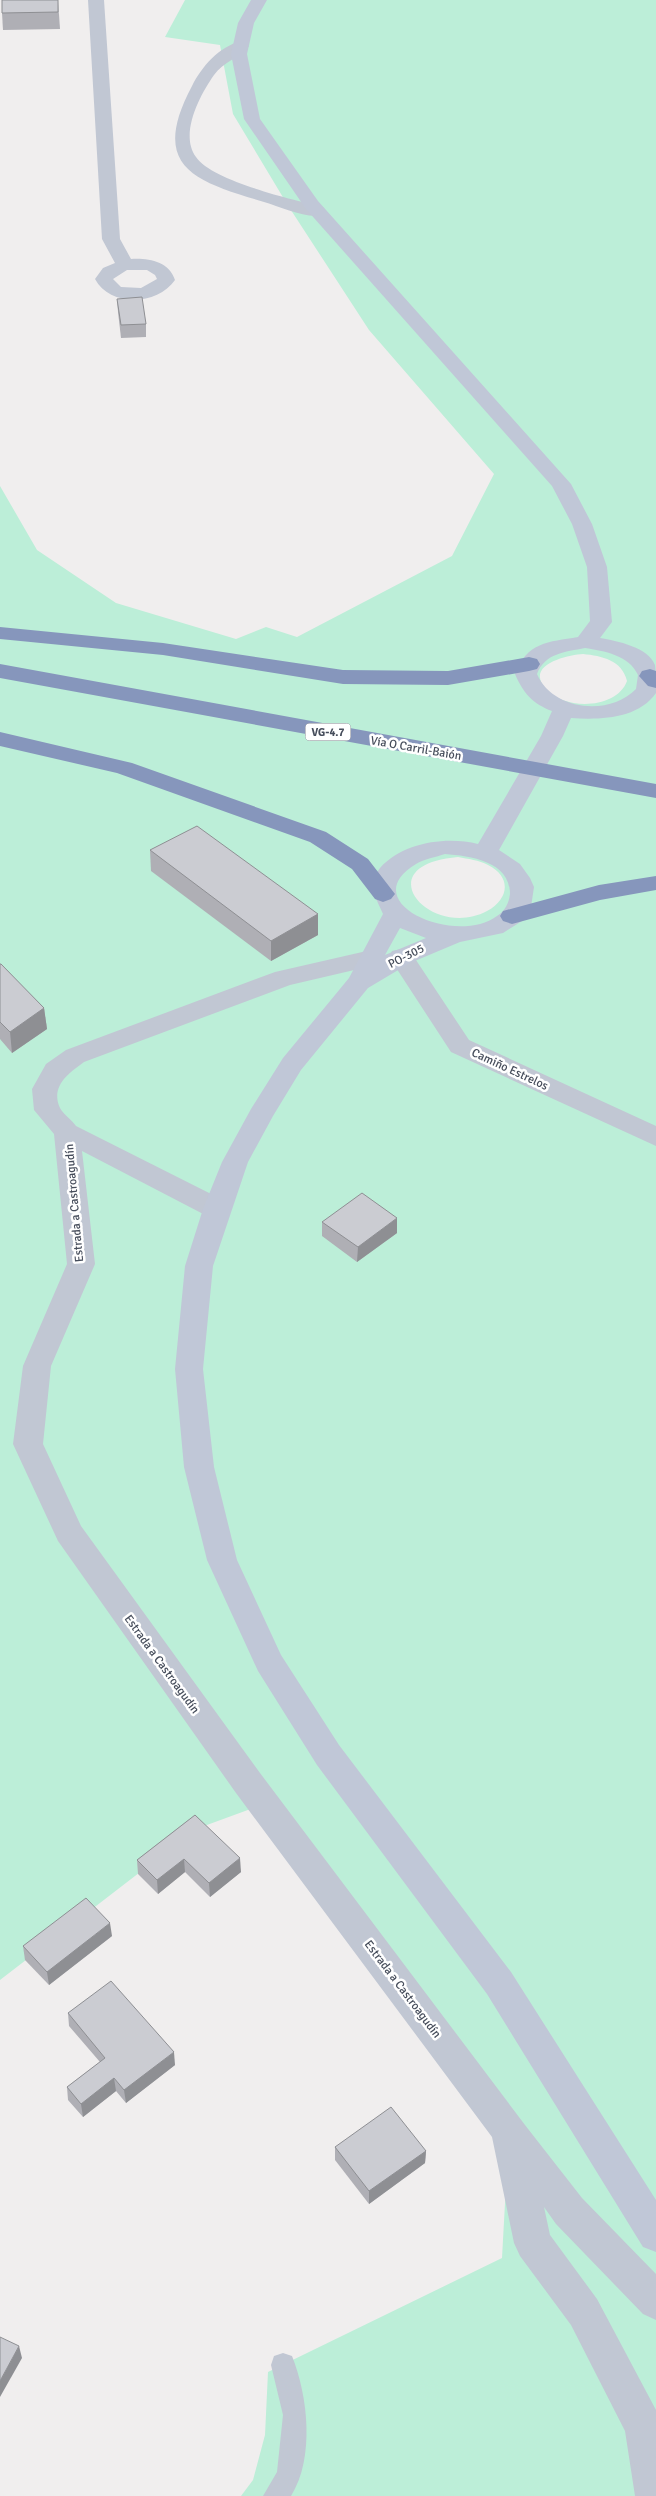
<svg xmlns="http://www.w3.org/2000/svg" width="656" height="2496" font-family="Signika,sans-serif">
  <rect width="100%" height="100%" fill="#f0eeee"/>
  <!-- green -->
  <path fill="#bceed8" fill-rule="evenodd" d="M185 0H656V2496H241L253 2480 265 2435 268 2372 502 2258 509 2130 264 1804 196 1829 0 1980V486L37 550 116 603 236 639 266 627 297 637 452 556 494 474 369 330 287 204 233 114 220 45 165 37ZM583 654C602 656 622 660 627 681 617 709 565 711 546 689 524 665 567 655 583 654ZM458 857C468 859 479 860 488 865 512 877 509 899 487 911 431 941 364 865 458 857Z"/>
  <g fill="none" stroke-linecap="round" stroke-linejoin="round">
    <!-- lane -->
    <path fill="#c1c7d3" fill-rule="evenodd" d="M283 2353 292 2356C308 2396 315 2458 291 2496H263L277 2472 283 2415 271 2365 274 2356Z"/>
    <!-- street -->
    <g fill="#c1c7d3" fill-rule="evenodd">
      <path d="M88 0H104L120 239 131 259C148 258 169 261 175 280 157 306 110 307 95 279L103 268 115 263 102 239ZM127 270H147L155 275 157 279 141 288 121 287 113 279Z"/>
      <path d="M241 41 249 46C241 57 223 62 214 75 200 95 179 134 196 157 212 181 294 200 323 207L326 211 323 215C306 219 281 207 264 202 194 181 149 167 192 86 202 66 219 47 241 41Z"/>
      <path d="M401 949 410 951 469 1040 656 1126V1146L451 1052 389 957 392 951Z"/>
      <path d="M371 950 380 952 383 958 380 964 290 985 84 1062C69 1073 50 1086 60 1108 63 1114 72 1120 76 1126L227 1202 231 1209 227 1216 217 1219 207 1216 82 1151 95 1264 51 1366 43 1444 81 1526 260 1773 525 2125 582 2198 656 2274V2320L643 2314 556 2224 544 2207 550 2235 597 2299 656 2410V2496H635L625 2431 571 2325 520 2256 514 2243 492 2137 236 1793 58 1541 13 1444 23 1366 67 1264 54 1134 34 1110 32 1089 46 1064 66 1050 275 972Z"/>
    </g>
    <!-- secondary -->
    <path fill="#c0c7d7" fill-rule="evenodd" d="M251 0H267L254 23 247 54 260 119 318 201 571 484 592 524 607 567 612 622 600 638C617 641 648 647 655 665 656 673 656 685 656 693 638 719 600 720 571 718L563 736 499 850 520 864 530 878 534 887 531 907 522 921 503 933 460 942 410 963 368 988 301 1070 273 1116 248 1162 213 1266 203 1369 214 1467 237 1560 281 1655 339 1745 511 1972 656 2200V2252L643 2247 487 1994 317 1765 258 1671 207 1560 184 1467 175 1369 185 1266 203 1209 222 1162 251 1109 283 1058 349 978 383 914 372 890C374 883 375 874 380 868 403 842 447 836 478 844L541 736 552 711C533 704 523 693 515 674 527 642 548 642 578 637L590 621 587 567 572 524 552 486 306 209 244 119 231 54 238 23ZM585 648C604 651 629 655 638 675L636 689C609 717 552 710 537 674 545 653 565 652 585 648ZM445 854C470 856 510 861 510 894 509 903 505 911 497 916 455 947 353 902 416 864 424 859 436 857 445 854ZM400 928 426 938 385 955Z"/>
    <!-- highway -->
    <g fill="#8696bc" fill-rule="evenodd">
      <path d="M0 627 163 643 343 670 448 671 529 657 537 659 540 664 537 669 529 671 448 685 343 684 163 655 0 639Z"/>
      <path d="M0 664 656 784V798L0 678Z"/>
      <path d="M650 669 656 671V688L648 686 639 676 642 671Z"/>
      <path d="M0 732 132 763 326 832 368 859 395 894 391 899 383 902 375 899 352 869 310 842 117 773 0 746Z"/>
      <path d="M656 876V890L600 900 512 924 503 921 500 916 503 911 599 885Z"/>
    </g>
  </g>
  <!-- wall -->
  <g fill="#afafb5">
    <path d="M58 0 60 29 3 30 2 13Z"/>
    <path d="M117 299 146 324V337L121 338 118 312Z"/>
    <path d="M150 850 318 914V935L271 961 151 871Z"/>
    <path d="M0 964 44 1008 47 1029 12 1053 0 1039Z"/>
    <path d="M322 1222 397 1233 357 1262 322 1236Z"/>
    <path d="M195 1815 241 1872 210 1897 185 1872 158 1894 138 1874 137 1860Z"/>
    <path d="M112 1936 49 1985 25 1960 23 1946Z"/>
    <path d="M68 2013 175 2065 126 2103 116 2091 83 2117 68 2100 67 2087 100 2062 69 2026Z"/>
    <path d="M335 2147 426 2151 425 2163 369 2204 335 2160Z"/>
  </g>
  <!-- shaded-wall -->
  <g fill="#8e8f93">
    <path d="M318 914V935L271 961V941Z"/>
    <path d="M44 1008 47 1029 12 1053 10 1032Z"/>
    <path d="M397 1218V1233L357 1262 358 1247Z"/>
    <path d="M240 1858 241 1872 210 1897 209 1883Z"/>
    <path d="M184 1859 185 1872 158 1894 157 1880Z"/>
    <path d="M110 1923 112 1936 49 1985 47 1972Z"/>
    <path d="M174 2052 175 2065 126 2103 124 2090Z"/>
    <path d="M114 2078 116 2091 83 2117 81 2104Z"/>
    <path d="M426 2151 425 2163 369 2204V2191Z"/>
    <path d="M19 2346 22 2358 0 2397V2381Z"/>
  </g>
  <!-- building -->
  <g fill="#cbccd2" stroke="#8e8f93">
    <path d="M2 0H58V12L2 13Z"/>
    <path d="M142 297 146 324 121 325 117 299Z"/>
    <path d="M197 826 318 914 271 941 150 850Z"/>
    <path d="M0 964H1L44 1008 10 1032 0 1022Z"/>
    <path d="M362 1193 397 1218 358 1247 322 1222Z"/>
    <path d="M195 1815 240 1858 209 1883 184 1859 157 1880 137 1860Z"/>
    <path d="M86 1898 110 1923 47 1972 23 1946Z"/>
    <path d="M111 1981 174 2052 124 2090 114 2078 81 2104 67 2087 105 2058 68 2013Z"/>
    <path d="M391 2107 426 2151 369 2191 335 2147Z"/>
    <path d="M0 2337 19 2346 0 2381Z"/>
  </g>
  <g text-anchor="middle" stroke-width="5" stroke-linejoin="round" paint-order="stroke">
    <!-- shield labels -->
    <rect fill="#fff" stroke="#7e828c" stroke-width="1" x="305.5" y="723.5" width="45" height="17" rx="4"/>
    <g font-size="11" font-weight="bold" fill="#464d5b">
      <text x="328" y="736">VG-4.7</text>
    </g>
    <!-- street labels -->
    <g font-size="12" fill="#464d5b" stroke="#fff">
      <text transform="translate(416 748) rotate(10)" y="4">Vía O Carril-Baión</text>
      <text transform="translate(406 956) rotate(-27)" y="4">PO-305</text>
      <text transform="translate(510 1069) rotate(25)" y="4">Camiño Estrelos</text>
      <text transform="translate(74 1203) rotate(-95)" y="4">Estrada a Castroagudín</text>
      <text transform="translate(162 1664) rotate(54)" y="4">Estrada a Castroagudín</text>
      <text transform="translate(403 1989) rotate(53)" y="4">Estrada a Castroagudín</text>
    </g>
  </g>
</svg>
